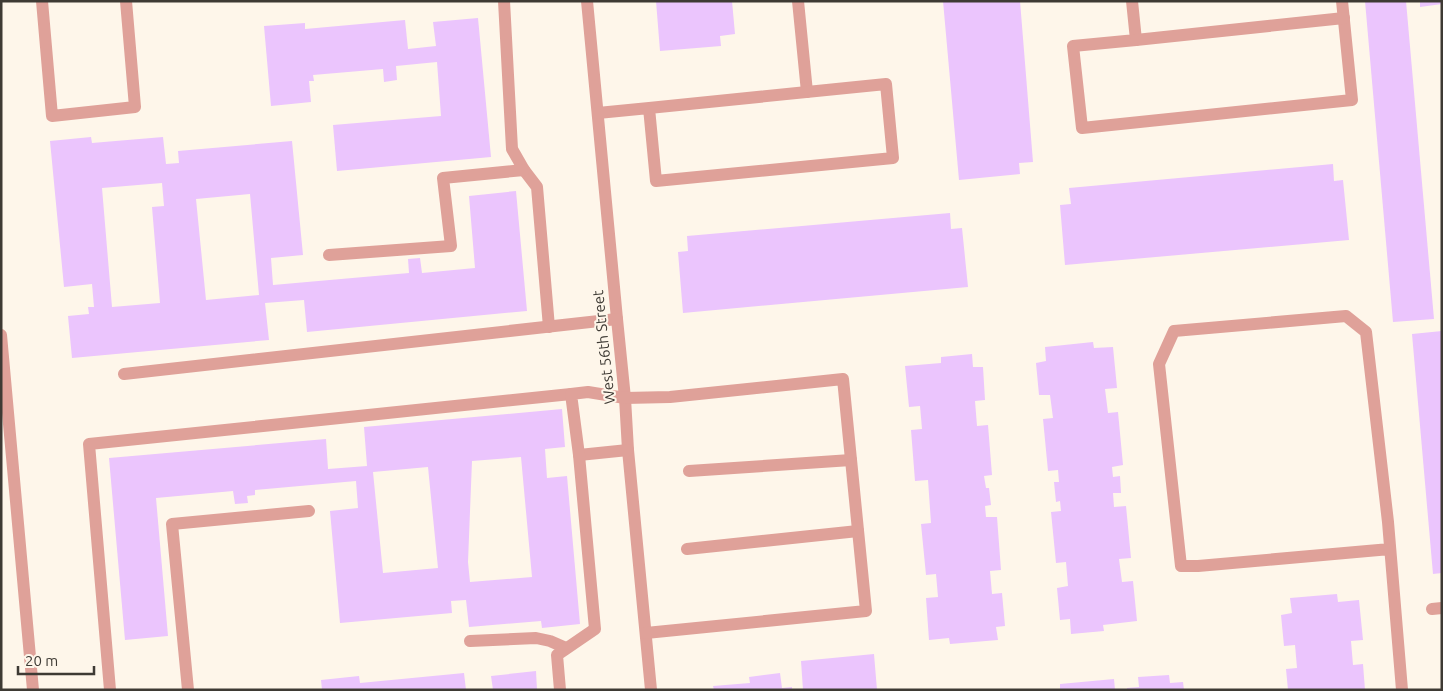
<svg xmlns="http://www.w3.org/2000/svg" width="1443" height="691" font-family="Ubuntu,sans-serif">
  <rect width="100%" height="100%" fill="#fef6ea"/>
  <!-- building -->
  <g fill="#ebc5fd" fill-rule="evenodd">
    <path d="M656 1H732L735 34 720 36 721 46 660 51Z"/>
    <path d="M943 1H1020L1033 162 1019 163 1020 174 959 180Z"/>
    <path d="M1365 1H1406L1434 319 1393 322Z"/>
    <path d="M1420 1H1442V4L1420 7Z"/>
    <path d="M478 18 491 157 337 171 333 125 441 116 437 62 396 66 397 80 384 82 383 69 313 75 314 81H309L311 102 271 106 264 26 305 23V29L405 20 408 49 436 46 433 22Z"/>
    <path d="M91 137 92 143 163 137 166 164 179 163 178 151 292 141 303 255 271 258 273 285 409 273 408 259 420 258 422 273 475 268 469 196 516 191 527 311 307 332 304 300 265 303 269 340 72 358 68 316 89 314 88 307H94L92 284 64 287 50 141ZM162 183 164 206 152 207 160 303 112 307 102 188ZM250 194 259 295 206 300 196 199Z"/>
    <path d="M1333 164 1334 181 1343 180 1349 240 1065 265 1060 205 1071 204 1069 188Z"/>
    <path d="M950 213 951 229 962 228 968 287 683 313 678 252 688 251 687 236Z"/>
    <path d="M1442 331V573L1433 574 1412 334Z"/>
    <path d="M1093 342 1094 348 1113 347 1117 388 1105 389 1108 413 1118 412 1123 465 1112 467 1113 477 1120 476 1121 493H1113L1114 507 1126 506 1131 558 1119 559 1122 582 1133 581 1137 621 1103 625 1104 631 1071 634 1070 619 1060 620 1057 588 1068 586 1066 562 1056 563 1051 512 1061 511 1060 501 1056 502 1054 482H1059L1058 470 1048 471 1043 419 1053 418 1050 395H1039L1036 363 1046 361 1045 347Z"/>
    <path d="M972 354 973 367H983L985 400 975 401 977 426 988 425 992 475 984 476 986 488H989L991 505 985 506 986 517H997L1001 570 990 571 992 594 1002 593 1005 626 996 627 998 640 950 644 949 638 929 640 926 598 938 597 936 574 926 575 921 524 931 523 928 480 915 481 911 430 922 429 920 406 909 407 905 366 941 363V357Z"/>
    <path d="M562 409 565 447 545 449 547 478 567 476 580 624 542 628 541 621 469 627 466 600 451 601 452 613 340 623 330 511 358 508 356 481 255 490V495L247 496 248 503 235 504 233 491 156 498 168 636 125 640 109 458 326 439 328 469 367 466 364 427ZM521 457 532 577 470 582 468 562 472 461ZM428 467 438 568 383 573 373 472Z"/>
    <path d="M1337 594 1338 602 1359 600 1363 640 1351 641 1353 665 1363 664 1365 690H1288L1286 669 1297 668 1295 645 1284 646 1281 615 1292 613 1290 598Z"/>
    <path d="M874 654 877 690H803L801 661Z"/>
    <path d="M536 671 537 690H493L491 676Z"/>
    <path d="M464 673 466 690H322L321 680 359 676 360 683Z"/>
    <path d="M780 673 782 688 792 687V690H714L713 686 750 683 749 677Z"/>
    <path d="M1169 675 1170 683 1183 682 1184 690H1127V688L1139 687 1138 677Z"/>
    <path d="M1114 679 1115 690H1060V684Z"/>
  </g>
  <g fill="none" stroke-linecap="round" stroke-linejoin="round">
    <!-- minor -->
    <g stroke="#dfa199" stroke-width="12">
      <path d="M42 1 52 116 135 107 126 1"/>
      <path d="M504 1 512 149 524 170 537 187 549 327"/>
      <path d="M587 1 617 319 625 398 628 450 651 690"/>
      <path d="M798 1 807 92"/>
      <path d="M1132 1 1136 40 1073 46 1082 128 1352 100 1342 1"/>
      <path d="M1136 40 1344 18"/>
      <path d="M598 113 649 108 886 84 893 158 656 181 649 108"/>
      <path d="M329 255 451 246 443 178 524 170"/>
      <path d="M1 335 33 690"/>
      <path d="M124 374 617 319"/>
      <path d="M579 455 628 450"/>
      <path d="M689 471 851 460"/>
      <path d="M687 549 858 531"/>
      <path d="M1390 549 1198 566H1181L1159 364 1174 331 1346 316 1366 332 1388 522 1402 690"/>
      <path d="M1432 609 1442 608"/>
      <path d="M470 641 536 638 550 641 566 648"/>
      <path d="M110 690 89 444 571 394"/>
      <path d="M188 690 172 524 309 511"/>
      <path d="M560 690 557 655 595 629 579 455 571 394 588 392 625 398 670 397 843 379 866 611 646 633"/>
    </g>
  </g>
  <g text-anchor="middle" stroke-width="4" stroke-linejoin="round" paint-order="stroke">
    <!-- street labels -->
    <g font-size="15" fill="#3e3a34" stroke="#fef6ea">
      <text transform="translate(604 347) rotate(-96)" y="5">West 56th Street</text>
    </g>
  </g>
  <!-- border -->
  <rect width="1443" height="691" fill="none" stroke="#3e3a34" stroke-width="5"/>
  <!-- scale -->
  <path d="M18 666v8h76v-8" fill="none" stroke="#3e3a34" stroke-width="2.5"/>
  <text x="25" y="666" font-size="15" fill="#3e3a34" stroke="#fef6ea" stroke-width="4" paint-order="stroke">20 m</text>
</svg>
